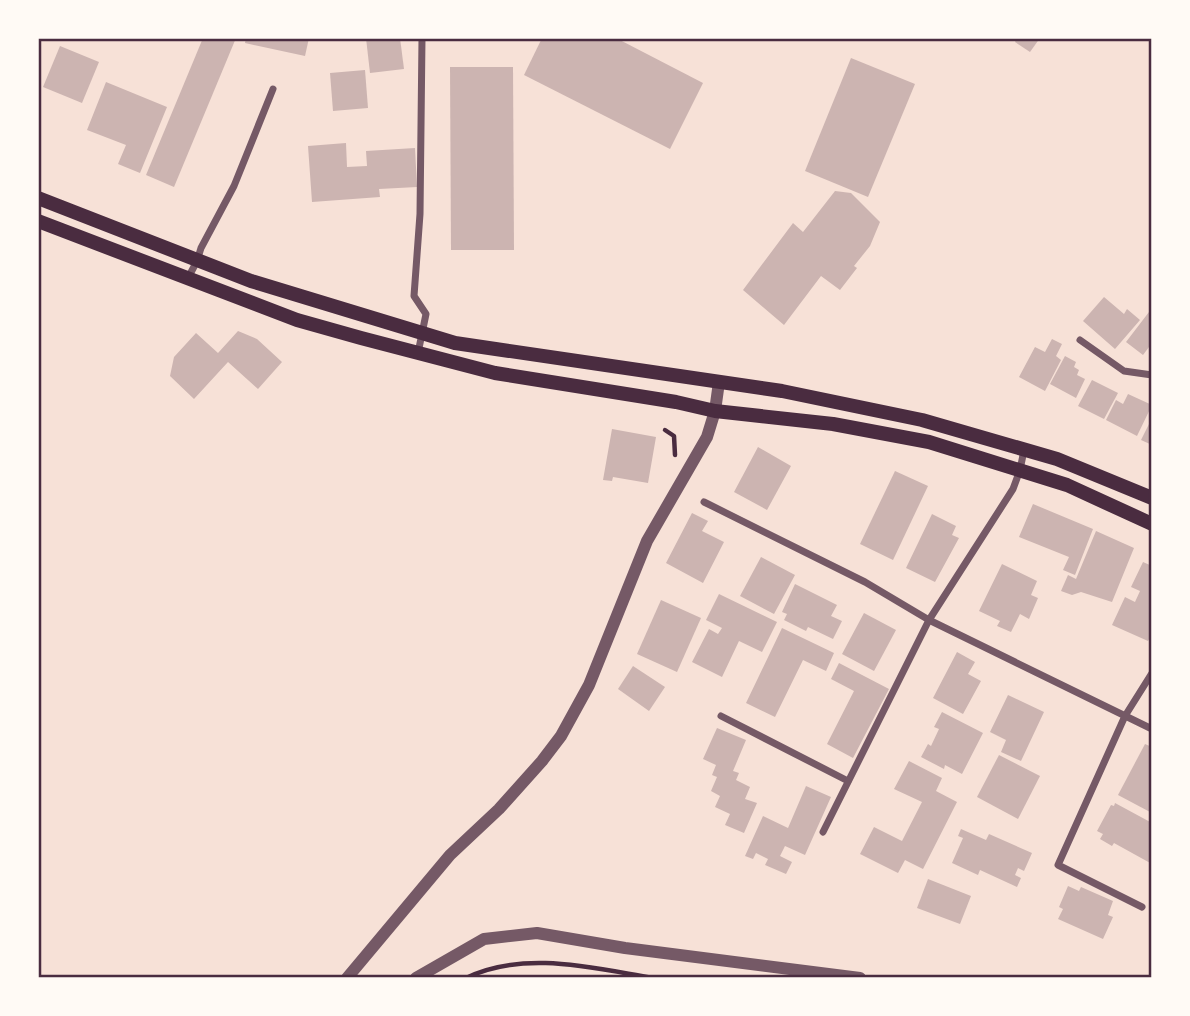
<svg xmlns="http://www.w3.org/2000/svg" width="1190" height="1016" font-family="'Open Sans',sans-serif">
  <rect width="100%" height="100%" fill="#f7e1d7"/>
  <!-- building -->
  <g fill="#ccb4b1">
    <path d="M203 38H236L174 187 146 175Z"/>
    <path d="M246 38H309L305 56 245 43Z"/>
    <path d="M366 38H400L404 69 370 73Z"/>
    <path d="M542 38H616L703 83 670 149 524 75Z"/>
    <path d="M1017 38H1040L1030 52 1015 42Z"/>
    <path d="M60 46 99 62 82 103 43 87Z"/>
    <path d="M851 58 915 84 868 197 805 171Z"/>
    <path d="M450 67H513L514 250H451Z"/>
    <path d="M365 70 368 108 333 111 330 73Z"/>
    <path d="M106 82 167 107 140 173 118 164 126 145 87 130Z"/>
    <path d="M346 143 347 167 367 166 366 151 415 148 417 187 379 189 380 197 312 202 308 146Z"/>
    <path d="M835 191 851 193 880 222 870 246 854 266 857 268 840 290 821 276 784 325 743 290 793 223 803 232Z"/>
    <path d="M1104 297 1124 314 1127 309 1140 320 1115 349 1083 321Z"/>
    <path d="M1149 312 1152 314V349L1149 347 1143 355 1126 342Z"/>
    <path d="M238 331 257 339 282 362 258 389 228 362 194 399 170 376 174 357 196 333 218 353Z"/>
    <path d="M1052 339 1062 344 1056 356 1061 360 1045 391 1019 377 1035 347 1045 352Z"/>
    <path d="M1065 356 1076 362 1074 367 1079 370 1077 375 1085 379 1076 398 1050 384Z"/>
    <path d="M1092 380 1118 393 1104 419 1078 406Z"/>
    <path d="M1128 394 1152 405 1137 436 1106 420 1116 400 1123 404Z"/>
    <path d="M1152 418V445L1141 440Z"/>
    <path d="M612 429 656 437 648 483 613 477 612 481 603 480Z"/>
    <path d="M758 447 791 466 767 510 734 492Z"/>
    <path d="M895 471 928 486 893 560 860 544Z"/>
    <path d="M1033 504 1093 529 1075 575 1063 570 1069 557 1019 537Z"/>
    <path d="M692 513 708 521 702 531 724 542 703 583 666 563Z"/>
    <path d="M932 514 956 526 952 535 959 538 935 582 906 568Z"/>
    <path d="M1096 531 1134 548 1112 602 1081 592 1072 595 1061 591 1068 575 1076 579Z"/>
    <path d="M761 557 795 575 774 614 740 596Z"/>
    <path d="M1143 562 1152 566V634L1148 641 1112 625 1125 597 1135 602 1140 591 1131 587Z"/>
    <path d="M1002 564 1037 581 1031 595 1038 598 1029 619 1020 614 1011 632 997 626 1000 621 979 611Z"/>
    <path d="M795 584 837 605 831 616 842 621 833 639 808 627 806 631 784 620 787 614 782 612Z"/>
    <path d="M719 594 777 622 762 652 739 641 722 677 692 662 709 629 718 634 722 628 706 620Z"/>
    <path d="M661 600 701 618 677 672 637 654Z"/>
    <path d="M864 613 896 630 874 671 842 654Z"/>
    <path d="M782 628 834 653 826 671 803 660 775 717 746 703Z"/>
    <path d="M957 652 975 662 968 674 981 681 963 714 933 698Z"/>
    <path d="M839 663 889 689 853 758 827 744 854 691 831 679Z"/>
    <path d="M633 666 665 687 649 711 618 689Z"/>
    <path d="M1008 695 1044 712 1021 761 1001 752 1006 740 990 732Z"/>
    <path d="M942 712 983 733 962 774 945 765 944 769 921 757 928 744 931 746 939 729 934 727Z"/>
    <path d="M717 728 746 740 733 771 739 773 736 780 750 787 745 799 757 803 744 833 725 825 730 814 715 807 720 796 711 791 717 777 712 775 716 765 703 759Z"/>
    <path d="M1145 744 1152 747 1150 812 1118 795Z"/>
    <path d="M999 755 1040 776 1018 819 977 797Z"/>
    <path d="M909 761 942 778 936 791 957 802 923 869 905 860 898 873 860 854 874 827 902 841 922 802 894 789Z"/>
    <path d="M806 786 831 797 805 855 785 846 780 856 792 862 786 874 765 865 768 859 756 853 753 859 745 856 763 816 788 828Z"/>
    <path d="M1115 803 1152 823V864L1114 843 1112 846 1100 839 1103 834 1097 831 1111 805 1114 806Z"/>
    <path d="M961 829 986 840 989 834 1032 853 1024 871 1018 868 1015 875 1021 878 1017 887 980 870 978 875 952 863 963 838 958 836Z"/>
    <path d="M928 879 971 896 960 924 917 908Z"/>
    <path d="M1068 886 1079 891 1081 887 1113 901 1108 915 1113 917 1103 939 1058 919 1063 909 1059 907Z"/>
  </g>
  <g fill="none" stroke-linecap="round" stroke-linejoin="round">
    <!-- path -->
    <g stroke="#4a2c40" stroke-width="4.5">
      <path d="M665 430 674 436 675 455"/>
      <path d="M466 978C524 950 592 968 653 978"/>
    </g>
    <!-- minor -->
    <g stroke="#755966" stroke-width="7">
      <path d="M188 278 197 261 201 248 234 186 273 89"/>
      <path d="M1080 340 1124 371 1152 375"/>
      <path d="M418 353 426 314 414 296 420 214 422 38"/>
      <path d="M704 502 865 582 929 620 1152 729"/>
      <path d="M721 716 848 781"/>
      <path d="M823 832 929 620 1013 489 1020 470 1024 450"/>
      <path d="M1142 907 1058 865 1125 716 1152 673"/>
    </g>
    <!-- tertiary -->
    <g stroke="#755966" stroke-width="12">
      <path d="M347 978 450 855 499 809 542 761 561 736 589 685 647 541 707 437 715 411 719 382"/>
      <path d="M416 978 484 939 537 933 625 948 860 978"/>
    </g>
    <!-- secondary -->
    <g stroke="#4a2c40" stroke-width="14">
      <path d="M38 198 251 281 455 343 782 391 922 420 1057 459 1152 498"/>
      <path d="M38 221 297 320 361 338 495 373 676 402 715 411 833 424 929 442 1067 485 1152 524"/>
    </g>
  </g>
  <!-- border -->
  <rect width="1190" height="1016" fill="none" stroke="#fffaf5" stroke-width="80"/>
  <rect x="40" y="40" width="1110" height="936" fill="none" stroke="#4a2c40" stroke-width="2.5"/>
</svg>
